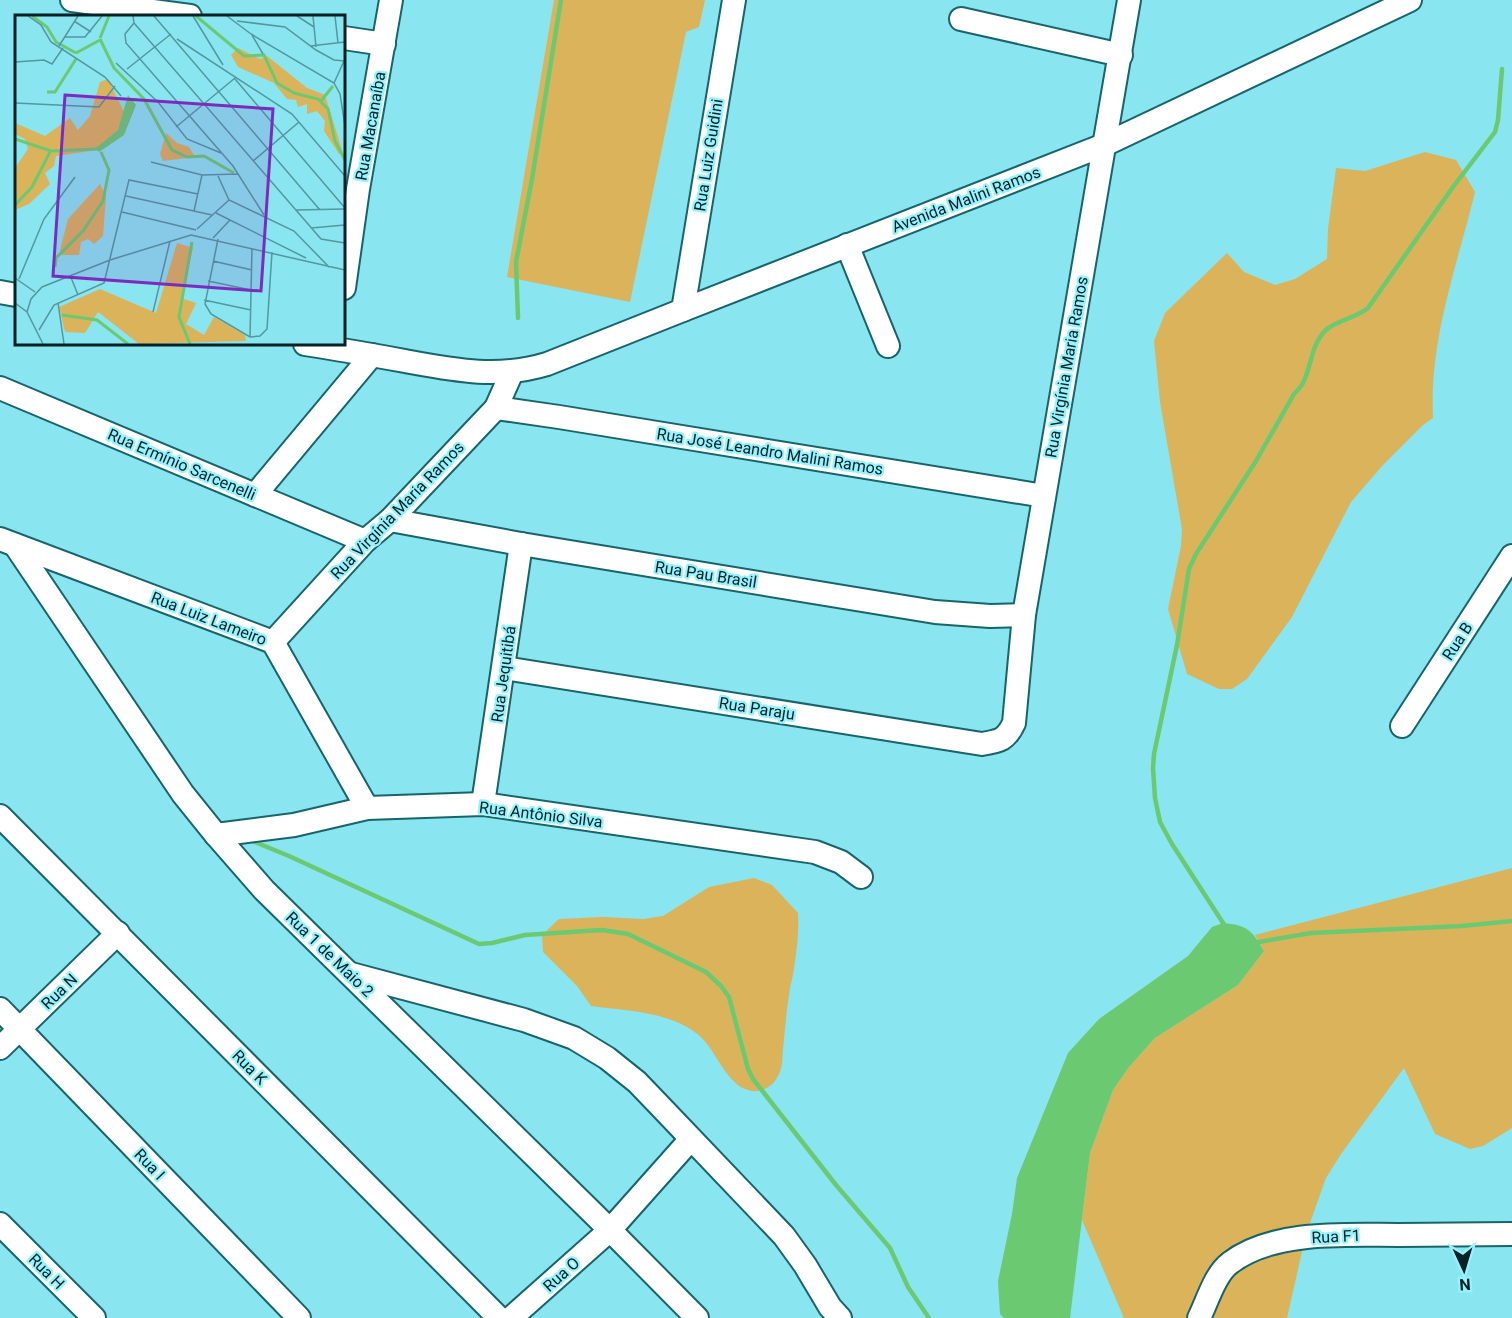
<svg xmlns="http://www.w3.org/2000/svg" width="1512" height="1318" font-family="Roboto,sans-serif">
  <rect width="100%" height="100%" fill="#89e5ef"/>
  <!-- green -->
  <g fill="#dbb35b">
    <path d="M554 0H705L699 27 686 32 630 302 507 277Z"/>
    <path d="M1425 152 1456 160 1475 192C1457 266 1429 340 1433 418L1423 425 1383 465 1351 502 1292 617 1247 679 1232 689H1219L1187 674 1168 609 1181 546 1182 529 1160 402 1154 341 1165 313 1227 253 1244 272 1275 285 1295 279 1327 259 1328 229 1336 168 1365 171Z"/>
    <path d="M1512 868V1128L1483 1146 1470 1149 1435 1134 1404 1068 1341 1154 1326 1178 1306 1234 1287 1318H1124L1082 1220 1090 1153 1113 1090 1129 1067 1155 1038 1238 985 1264 951 1255 935Z"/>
    <path d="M754 878 772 885 798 913C799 931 797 949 794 968 793 977 790 985 789 995 786 1013 785 1031 783 1049 782 1055 783 1062 781 1068 778 1081 767 1093 752 1091 725 1087 717 1048 696 1033 667 1011 626 1011 591 1006L577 986 543 952 542 935 559 919 603 917 643 919 663 916 709 887Z"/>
  </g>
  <!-- water -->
  <path fill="#6bca71" d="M1223 923C1247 925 1252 930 1264 951L1238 985 1155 1038 1129 1067 1113 1090 1090 1153 1070 1318H1004L1000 1314 998 1281 1012 1214 1017 1178 1068 1053 1099 1019 1188 956 1212 927Z"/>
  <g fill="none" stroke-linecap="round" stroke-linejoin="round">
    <!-- stream -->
    <g stroke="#6bca71" stroke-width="4.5">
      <path d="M518 318 516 262 532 179 561 0"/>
      <path d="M250 840 289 856 479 944 492 943 525 935 586 931 602 930 628 934 706 972 721 986 729 997 748 1069 753 1079 836 1185 890 1248 908 1287 929 1318"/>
      <path d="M1225 926 1172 844 1160 822 1155 798 1153 768 1154 754 1177 645 1189 569 1196 554 1256 461 1294 394C1297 391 1301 387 1303 383 1312 365 1311 344 1326 330 1337 320 1356 318 1368 308L1453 187 1495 132 1498 120 1502 69"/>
      <path d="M1253 943 1311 933 1462 926 1512 921"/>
    </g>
    <defs>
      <g id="minor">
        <path d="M72 0 190 16"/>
        <path d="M961 19 1121 55"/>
        <path d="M344 38 384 44"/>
        <path d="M847 245 888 346"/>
        <path d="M344 288 358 189 391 0"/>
        <path d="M0 292 16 295"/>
        <path d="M683 310 734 0"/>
        <path d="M305 344C338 349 372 355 405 361 454 370 498 379 547 364L683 310 1104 145 1410 0"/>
        <path d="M0 388 365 541"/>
        <path d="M496 408 559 417 1044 496"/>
        <path d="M255 495 372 355"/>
        <path d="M390 520 521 544 935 612 990 616 1024 615"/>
        <path d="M0 539 273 642 367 808"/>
        <path d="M15 545 183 794 216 835 264 890 610 1230 697 1318"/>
        <path d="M273 642 365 541 390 520 496 408 512 372"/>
        <path d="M504 668 982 744C1000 741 1006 740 1014 723L1024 615 1129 0"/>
        <path d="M1402 726 1512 556"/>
        <path d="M483 804 521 544"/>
        <path d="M0 816 499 1318"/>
        <path d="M216 835 294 825 367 808 483 804 815 852 841 862 861 877"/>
        <path d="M351 974 524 1020 574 1038 607 1058 637 1082 661 1107 784 1236 805 1265 830 1307 840 1318"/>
        <path d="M0 1009 299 1318"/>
        <path d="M0 1048 118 933"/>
        <path d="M0 1224 94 1318"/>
        <path d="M511 1318 610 1230 691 1139"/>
        <path d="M1199 1318C1207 1302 1215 1274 1230 1263 1272 1230 1347 1235 1398 1235 1436 1235 1474 1234 1512 1234"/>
      </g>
    </defs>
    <!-- minor casing -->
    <use href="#minor" stroke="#18646b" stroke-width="26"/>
    <!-- minor -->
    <use href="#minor" stroke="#fff" stroke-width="22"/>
  </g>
  <g text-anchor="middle" stroke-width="4.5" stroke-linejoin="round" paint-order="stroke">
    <!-- street labels -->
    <g font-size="16" fill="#042225" stroke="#96f2fd">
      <text transform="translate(370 126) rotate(-80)" y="6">Rua Macanaíba</text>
      <text transform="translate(708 155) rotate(-81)" y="6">Rua Luiz Guidini</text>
      <text transform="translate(966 199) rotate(-21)" y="6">Avenida Malini Ramos</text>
      <text transform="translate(1066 367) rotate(-80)" y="6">Rua Virgínia Maria Ramos</text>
      <text transform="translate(770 451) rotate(9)" y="6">Rua José Leandro Malini Ramos</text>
      <text transform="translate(182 464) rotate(23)" y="6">Rua Ermínio Sarcenelli</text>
      <text transform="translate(397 510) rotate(-46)" y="6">Rua Virgínia Maria Ramos</text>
      <text transform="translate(706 574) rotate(9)" y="6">Rua Pau Brasil</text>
      <text transform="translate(209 618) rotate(21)" y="6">Rua Luiz Lameiro</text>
      <text transform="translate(1457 641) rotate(-57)" y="6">Rua B</text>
      <text transform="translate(503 674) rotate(-82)" y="6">Rua Jequitibá</text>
      <text transform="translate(757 708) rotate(9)" y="6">Rua Paraju</text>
      <text transform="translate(541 814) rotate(7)" y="6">Rua Antônio Silva</text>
      <text transform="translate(330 954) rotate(44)" y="6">Rua 1 de Maio 2</text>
      <text transform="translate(59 991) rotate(-44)" y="6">Rua N</text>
      <text transform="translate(250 1067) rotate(45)" y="6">Rua K</text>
      <text transform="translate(150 1164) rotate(46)" y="6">Rua I</text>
      <text transform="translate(1336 1236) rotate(-3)" y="6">Rua F1</text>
      <text transform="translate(47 1271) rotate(45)" y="6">Rua H</text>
      <text transform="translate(561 1274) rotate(-42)" y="6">Rua O</text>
    </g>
  </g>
  <!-- overview -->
  <g transform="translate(15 15)">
    <rect width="330" height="330" fill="#89e5ef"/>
    <path d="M223 33 245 44 252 41 292 73 310 80 328 138 324 139 309 116 310 106 302 96 292 99V89L283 92 281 85 272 84 259 68 223 52 216 40ZM93 64 109 97 103 115 82 135 41 141 39 151 30 158 35 169 14 189 0 195V153L13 134 10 124 0 119V108L30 121 55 103 63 115 75 101 85 67ZM151 118 162 128 174 132 180 142 148 146 145 139ZM85 169 91 181 88 221 79 229 73 224 66 227 64 240H47L45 235 53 204ZM162 228 178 233 166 283 181 288 171 309 189 320 199 302 230 320 231 326 124 329 83 297 70 318 50 317 44 292 85 274 141 298Z" fill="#dbb35b"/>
    <path d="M113 80 121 90 109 120 84 137 81 133 103 115Z" fill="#6bca71"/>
    <path fill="none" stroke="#6bca71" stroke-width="3" d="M17 1 32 12 41 27 61 38M181 1 229 41 249 40 262 68 279 78 303 84 313 94 320 126 330 145M85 23 94 1M85 24 99 53 129 84 157 135 172 142 189 141 219 158M61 38 85 25M32 77H40L61 44M306 86 318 71M0 124 36 136 83 134M0 190 17 172 35 137M40 252 41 243 68 216 88 186 94 155 86 137M47 300 82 305 113 329M175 329 164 302 177 227"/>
    <path fill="none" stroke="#54979e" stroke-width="1.5" d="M13 1 26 10 36 27 90 62 106 81M118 1 119 8 110 19 111 28 218 151 249 200M139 1 305 195M178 1 208 50M212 1 236 19 319 68 325 79 330 111M282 1 299 12M298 1 301 32M320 1 323 28M59 6 76 17M222 6 270 12 301 35 319 45 330 46M119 8 306 224 330 228M237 20 248 39M49 22H70L87 1M162 24 277 99 330 161M44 31 63 1M295 31 330 27M0 47 29 45 37 49 48 33M101 48 143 87 172 124 206 138M112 54 156 19M220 64 330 193M319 68 329 46M0 88 84 92 100 71M161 112 220 63M238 146 284 107M136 147 187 160 223 159M203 161 214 185 279 216 314 252M111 181 197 200M281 195 330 194M179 196 187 160M107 197 181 215M201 198 291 243M296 213 330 210M182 214 214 185M198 223 215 205M203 224 190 289 196 299 235 322 245 321 252 314 257 237M198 246 237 255M55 260 63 280M0 263 20 277M4 264 29 204 60 162M193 266 236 275M189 285 236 295M0 288 12 297 28 329M43 288 49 329M12 297 16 284 27 272 95 245 176 220 330 255M138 297 155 226M24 315 39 290 89 268 114 165 183 179M235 322 237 233"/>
    <path fill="#7b2cbf" fill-opacity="0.15" stroke="#7b2cbf" stroke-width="3" d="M50 80 258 94 246 276 38 261Z"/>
    <rect width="330" height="330" fill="none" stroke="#042225" stroke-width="3"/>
  </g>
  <!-- north arrow -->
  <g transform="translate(1464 1270) rotate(176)" stroke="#96f2fd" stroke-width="4.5" paint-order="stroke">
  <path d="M0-4.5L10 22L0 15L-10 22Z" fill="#042225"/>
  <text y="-9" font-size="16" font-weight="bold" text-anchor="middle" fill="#042225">N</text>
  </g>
</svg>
